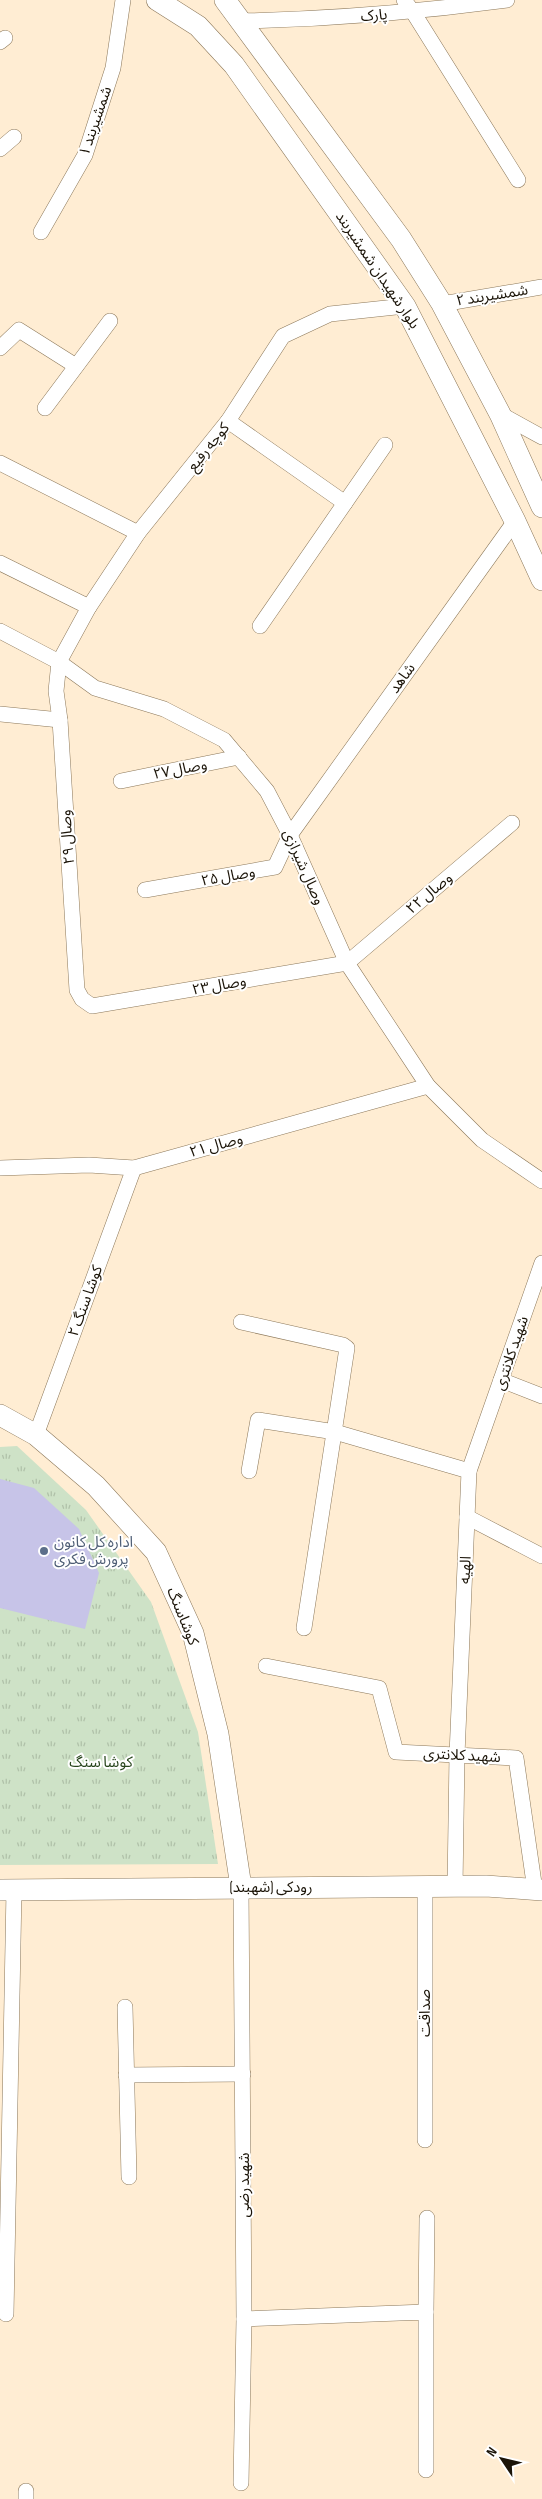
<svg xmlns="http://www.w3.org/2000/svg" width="542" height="2499" font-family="'Sofia Sans Condensed','Noto Sans Arabic',sans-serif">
  <defs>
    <pattern id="grass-tufts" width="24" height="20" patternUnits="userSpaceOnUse" patternTransform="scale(1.25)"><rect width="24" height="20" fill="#cee2c7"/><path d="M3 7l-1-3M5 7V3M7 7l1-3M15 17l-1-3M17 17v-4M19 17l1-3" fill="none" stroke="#b0c1a9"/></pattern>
  </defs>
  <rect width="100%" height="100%" fill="#ffedd3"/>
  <!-- grass -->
  <path fill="url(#grass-tufts)" d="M17 1446 86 1510 151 1602 198 1732 218 1864 0 1865V1447Z"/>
  <!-- building -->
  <path fill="#c7c4e8" d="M0 1479 34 1488 79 1529 99 1573 85 1629 0 1608Z"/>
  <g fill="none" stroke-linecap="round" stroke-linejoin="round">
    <defs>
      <g id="street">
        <path d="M404 0 413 12 518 180"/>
        <path d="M241 21C330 19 418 12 507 0"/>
        <path d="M0 42 5 38"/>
        <path d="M0 149 14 137"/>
        <path d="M41 232 85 155 113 68 123 0"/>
        <path d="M442 304 542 287"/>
        <path d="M405 306 330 314 283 336 228 421 138 533 89 607 59 662 56 691 60 720 77 990 82 999 92 1006 347 963 512 823"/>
        <path d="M0 348 19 330 76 366"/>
        <path d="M45 408 110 321"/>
        <path d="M500 414 542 437"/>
        <path d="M228 421 345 503"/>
        <path d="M0 463 138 533"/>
        <path d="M0 563 89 607"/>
        <path d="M260 626 385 445"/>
        <path d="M0 631 59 662 95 688 164 709 224 740 267 791 290 835 347 963 428 1086 482 1140 542 1181"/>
        <path d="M0 714 60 720"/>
        <path d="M121 781 239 757"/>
        <path d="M145 890 275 867 290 835 515 521"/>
        <path d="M0 1168 89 1165 134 1168 428 1086"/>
        <path d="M241 1322 343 1345 347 1348 304 1628"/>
        <path d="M501 1380 542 1396"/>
        <path d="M36 1435 134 1168"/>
        <path d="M249 1471 258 1420 335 1432 469 1471 457 1755 455 1887"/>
        <path d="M469 1471 542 1263"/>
        <path d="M467 1517 542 1556"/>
        <path d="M266 1666 379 1688 396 1752 516 1758 535 1890"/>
        <path d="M241 1887 244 2319 241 2483"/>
        <path d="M425 1887V2140"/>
        <path d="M125 2007 129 2177"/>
        <path d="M126 2075 243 2074"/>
        <path d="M426 2312 427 2218"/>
        <path d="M6 2314 14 1890"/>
        <path d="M244 2319 426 2312V2470"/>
        <path d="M26 2491V2499"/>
      </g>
      <g id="secondary">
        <path d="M157 0 198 26 234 65 405 306 515 521 542 580"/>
        <path d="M225 0 401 239 442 304 500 414 542 507"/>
        <path d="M0 1415 36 1435 96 1486 156 1552 193 1633 218 1734 241 1887"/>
        <path d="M0 1890 486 1886 542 1890"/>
      </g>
    </defs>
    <!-- street casing -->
    <use href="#street" stroke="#8c785a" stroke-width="16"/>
    <!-- secondary casing -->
    <use href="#secondary" stroke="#8c785a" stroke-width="22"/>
    <!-- street -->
    <use href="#street" stroke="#fff" stroke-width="15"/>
    <!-- secondary -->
    <use href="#secondary" stroke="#fff" stroke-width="21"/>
  </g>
  <!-- markers -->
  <circle fill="#5c6f8a" stroke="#fff" stroke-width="2" cx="44" cy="1551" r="5"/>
  <g text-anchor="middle" stroke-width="4" stroke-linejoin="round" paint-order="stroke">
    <!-- street labels -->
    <g font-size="15" fill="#1b1408" stroke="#fff">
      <text transform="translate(374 15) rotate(-4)" y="5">پارک</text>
      <text transform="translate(95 121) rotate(-71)" y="5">شمشیربند ۱</text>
      <text transform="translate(378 270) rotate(56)" y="5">بلوار شهیدان شمشیربند</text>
      <text transform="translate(492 295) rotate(-9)" y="5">شمشیربند ۲</text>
      <text transform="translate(208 447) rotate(-51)" y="5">کوچه رفیع</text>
      <text transform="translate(402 678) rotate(-54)" y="5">شاهد</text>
      <text transform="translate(180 769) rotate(-11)" y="5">وصال ۲۷</text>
      <text transform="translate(67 837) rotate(-94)" y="5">وصال ۲۹</text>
      <text transform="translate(304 867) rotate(66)" y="5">وصال شیرازی</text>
      <text transform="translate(228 876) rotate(-10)" y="5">وصال ۲۵</text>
      <text transform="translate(429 893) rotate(-40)" y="5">وصال ۲۲</text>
      <text transform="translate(219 985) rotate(-10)" y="5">وصال ۲۳</text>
      <text transform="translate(216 1145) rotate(-15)" y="5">وصال ۲۱</text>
      <text transform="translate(85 1301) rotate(-70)" y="5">کوشا سنگ ۲</text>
      <text transform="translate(511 1353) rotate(-71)" y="5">شهید کلانتری</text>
      <text transform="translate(465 1570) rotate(-87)" y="5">الهیه</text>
      <text transform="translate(183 1616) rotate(68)" y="5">کوشاسنگ</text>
      <text transform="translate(462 1755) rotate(3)" y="5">شهید کلانتری</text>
      <text x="271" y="1892">رودکی (شهبند)</text>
      <text transform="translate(425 2013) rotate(-90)" y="5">صداقت</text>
      <text transform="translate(244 2185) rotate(-90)" y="5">شهید رضی</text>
    </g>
    <!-- service labels -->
    <g font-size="15" fill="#4e5e75" stroke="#fff" text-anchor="start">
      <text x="54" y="1547">اداره کل کانون<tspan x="54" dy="17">پرورش فکری</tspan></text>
    </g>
    <!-- park labels -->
    <g font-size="15" fill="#27451c" stroke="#fff">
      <text x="101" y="1767">کوشا سنگ</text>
    </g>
  </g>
  <!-- north arrow -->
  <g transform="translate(502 2459) rotate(305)" stroke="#ffffff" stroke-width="4" paint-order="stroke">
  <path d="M0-4L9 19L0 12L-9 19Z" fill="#1b1408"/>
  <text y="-8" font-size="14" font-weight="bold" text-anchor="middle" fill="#1b1408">N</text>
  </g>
</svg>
